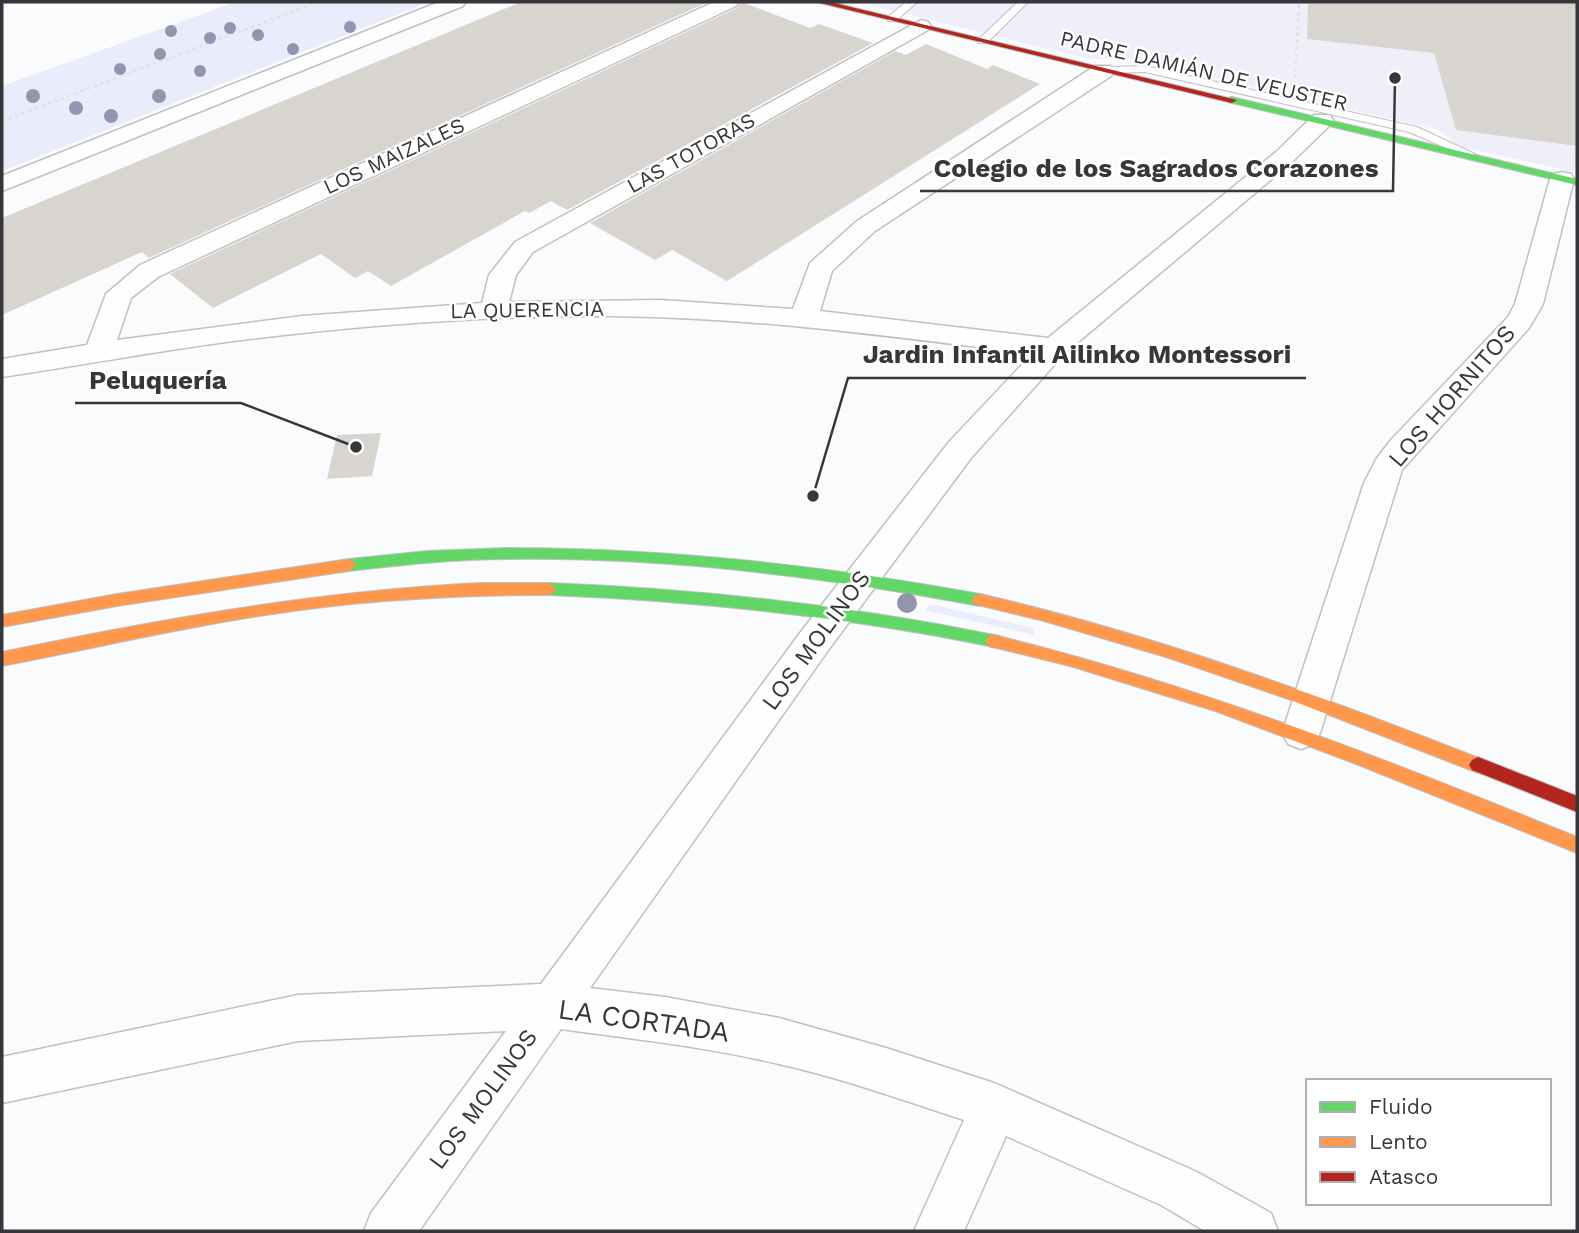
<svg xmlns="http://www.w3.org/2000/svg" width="1579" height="1233" font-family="'Work Sans',sans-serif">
  <rect width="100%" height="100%" fill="#fafbfd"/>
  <!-- built -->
  <path fill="#eeeff8" d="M857 2H1577V173L1459 146 1439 130 1130 59H1089Z"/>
  <!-- green -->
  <g fill="#eaecfb">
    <path d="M236 2H429L2 171V86Z"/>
    <path d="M930 604 1033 628 1034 635 925 610Z"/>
  </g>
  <!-- building -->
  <g fill="#d8d5d0">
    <path d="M521 2H708L149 258 142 252 2 315V218Z"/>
    <path d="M742 2 810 28 819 24 873 43 567 210 551 201 529 213 525 211 391 286 368 271 355 278 321 254 213 308 170 274 737 8Z"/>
    <path d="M1308 2H1577V146L1456 130 1434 53 1307 39Z"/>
    <path d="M926 44 987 69 993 65 1040 84 727 281 672 250 655 260 590 223 895 51 906 55Z"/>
    <path d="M381 433 372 476 327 479 337 435Z"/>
  </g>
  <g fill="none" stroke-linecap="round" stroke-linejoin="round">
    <defs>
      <g id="lane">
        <path d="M906 2H917L896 21H888V17Z"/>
        <path d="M1018 2H1028L987 43H979V39Z"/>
        <path d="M1145 66 1417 127 1475 154 1465 156 1409 132 1145 72 1111 73 1106 70 1111 67Z"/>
      </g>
      <g id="street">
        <path d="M439 2H466L463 6 2 191V176Z"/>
        <path d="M714 2H739L736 6 158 277 131 298 117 340 302 316 482 303 489 275 515 242 921 20 928 22 931 26 928 30 533 252 516 275 509 302 661 300 793 309 810 263 857 221 1095 66H1111L1114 71 1111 76 875 231 832 271 820 311 1048 338 1276 152 1314 115H1330L1333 120 1330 125 1292 162 1064 354 971 458 829 649 590 988 665 997 779 1018 886 1048 994 1083 1195 1171 1271 1213 1278 1231H1205L1161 1205 1006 1136 964 1231H914L964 1120C903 1100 841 1078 779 1064 707 1047 634 1039 561 1029L419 1231H364L371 1213 506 1031 298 1041 2 1103V1057L298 995 541 984 803 629 949 442 1032 354C891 336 749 317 606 316 479 316 352 326 226 342 151 352 77 366 2 377V359L87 345 106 294 140 265Z"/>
        <path d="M1562 172 1571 174 1574 179 1543 304 1529 328 1402 470 1320 733 1314 744 1301 749 1288 744 1282 733 1364 483 1377 458 1390 441 1508 317 1515 304 1550 179 1553 174Z"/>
      </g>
      <g id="fast">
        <path d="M1232 97 1577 179V185L1228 102V98Z"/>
        <path d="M506 548C666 548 822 565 980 594L986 596 988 600 986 604 980 606C824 577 668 557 509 559 455 559 402 565 349 571L341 565 349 559 427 551Z"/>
        <path d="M549 583C699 589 847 605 994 635L1000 636 1002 641 1000 646 994 647C847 617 699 601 549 595L541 589Z"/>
      </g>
      <g id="slow">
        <path d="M349 559 357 565 349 571 117 606 2 627V615L117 594Z"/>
        <path d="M480 583H549L557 589 549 595C456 595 365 600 273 614 182 627 92 649 2 666V652C160 619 318 591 480 583Z"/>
        <path d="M980 594C1153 634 1319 695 1484 760L1487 765 1484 770 1478 773 1288 699 1169 658 1044 621 974 604 972 600 974 596Z"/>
        <path d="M994 635C1195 684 1386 759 1577 837V853L1356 764 1215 711 1070 666 988 646 986 641 988 636Z"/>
      </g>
      <g id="jam">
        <path d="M816 2H830L1237 100 1232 103Z"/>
        <path d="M1478 757 1577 796V812L1472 770 1469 765 1472 760Z"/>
      </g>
    </defs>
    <!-- lane casing -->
    <use href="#lane" stroke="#bfc0c3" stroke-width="2"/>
    <!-- street casing -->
    <use href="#street" stroke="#bfc0c3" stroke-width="3"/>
    <!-- fast casing -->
    <use href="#fast" stroke="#bfc0c3" stroke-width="2"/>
    <!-- slow casing -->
    <use href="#slow" stroke="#bfc0c3" stroke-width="2"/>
    <!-- jam casing -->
    <use href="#jam" stroke="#bfc0c3" stroke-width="2"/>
    <!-- path -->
    <g stroke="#e2e2e3" stroke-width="2.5" stroke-dasharray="3.5 3.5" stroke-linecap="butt">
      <path d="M1295 78 1299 2"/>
      <path d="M2 121 318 2"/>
    </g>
    <!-- lane -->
    <use href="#lane" fill="#fefeff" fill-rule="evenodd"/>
    <!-- street -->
    <use href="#street" fill="#fefeff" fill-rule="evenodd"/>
    <!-- fast -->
    <use href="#fast" fill="#63d668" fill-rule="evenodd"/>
    <!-- slow -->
    <use href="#slow" fill="#ff974d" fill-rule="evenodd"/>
    <!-- jam -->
    <use href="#jam" fill="#b3261e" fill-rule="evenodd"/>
  </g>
  <!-- trees -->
  <g fill="#9395af">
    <circle cx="350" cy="27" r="6"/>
    <circle cx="230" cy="28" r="6"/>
    <circle cx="171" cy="31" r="6"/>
    <circle cx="258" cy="35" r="6"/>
    <circle cx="210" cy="38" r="6"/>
    <circle cx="293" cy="49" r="6"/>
    <circle cx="160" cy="54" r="6"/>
    <circle cx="120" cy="69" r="6"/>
    <circle cx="200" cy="71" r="6"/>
    <circle cx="33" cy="96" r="7"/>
    <circle cx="159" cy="96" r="7"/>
    <circle cx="76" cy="108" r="7"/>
    <circle cx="111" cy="116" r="7"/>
    <circle cx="907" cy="603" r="10"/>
  </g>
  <g text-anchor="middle" stroke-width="5" stroke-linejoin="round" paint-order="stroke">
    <!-- far-street labels -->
    <g font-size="21" fill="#36363b" stroke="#fff">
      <text transform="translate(1204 71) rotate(13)" y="7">PADRE DAMIÁN DE VEUSTER</text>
      <text transform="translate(691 153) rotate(-29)" y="7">LAS TOTORAS</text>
      <text transform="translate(394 156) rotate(-25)" y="7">LOS MAIZALES</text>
      <text transform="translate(527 310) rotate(-1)" y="7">LA QUERENCIA</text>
    </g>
    <!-- street labels -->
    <g font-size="24" fill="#36363b" stroke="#fff">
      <text transform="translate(1452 396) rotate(-49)" y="8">LOS HORNITOS</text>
      <text transform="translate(816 640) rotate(-54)" y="8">LOS MOLINOS</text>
      <text transform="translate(483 1099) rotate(-54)" y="8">LOS MOLINOS</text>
    </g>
    <!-- near-street labels -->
    <g font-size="28" fill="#36363b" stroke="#fff">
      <text transform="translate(644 1020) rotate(8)" y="10">LA CORTADA</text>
    </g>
  </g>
  <!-- callouts -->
  <path fill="none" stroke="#36363b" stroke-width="2.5" d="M1395 78L1393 191H920M813 496L848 378H1306M356 447L241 403H75"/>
  <g fill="#36363b" stroke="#fff" stroke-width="2.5">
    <circle cx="1395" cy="78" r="7"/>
    <circle cx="813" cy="496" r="7"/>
    <circle cx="356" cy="447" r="7"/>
  </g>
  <g font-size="26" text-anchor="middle" font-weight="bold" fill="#36363b" stroke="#fff" stroke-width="5" stroke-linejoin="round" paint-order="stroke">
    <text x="1156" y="177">Colegio de los Sagrados Corazones</text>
    <text x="1077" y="363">Jardin Infantil Ailinko Montessori</text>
    <text x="158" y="389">Peluquería</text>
  </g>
  <!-- border -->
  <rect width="1579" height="1233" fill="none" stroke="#36363b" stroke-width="7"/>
  <!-- legend -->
  <rect x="1306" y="1079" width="245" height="126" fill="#ffffff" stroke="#afafb1" stroke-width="2"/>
  <rect x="1320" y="1102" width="35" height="10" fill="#63d668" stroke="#afafb1" stroke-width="2"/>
  <text x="1369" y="1114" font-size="21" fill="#36363b">Fluido</text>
  <rect x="1320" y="1137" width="35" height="10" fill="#ff974d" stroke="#afafb1" stroke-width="2"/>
  <text x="1369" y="1149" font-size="21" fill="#36363b">Lento</text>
  <rect x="1320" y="1172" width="35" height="10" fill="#b3261e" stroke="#afafb1" stroke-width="2"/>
  <text x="1369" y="1184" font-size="21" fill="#36363b">Atasco</text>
</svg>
